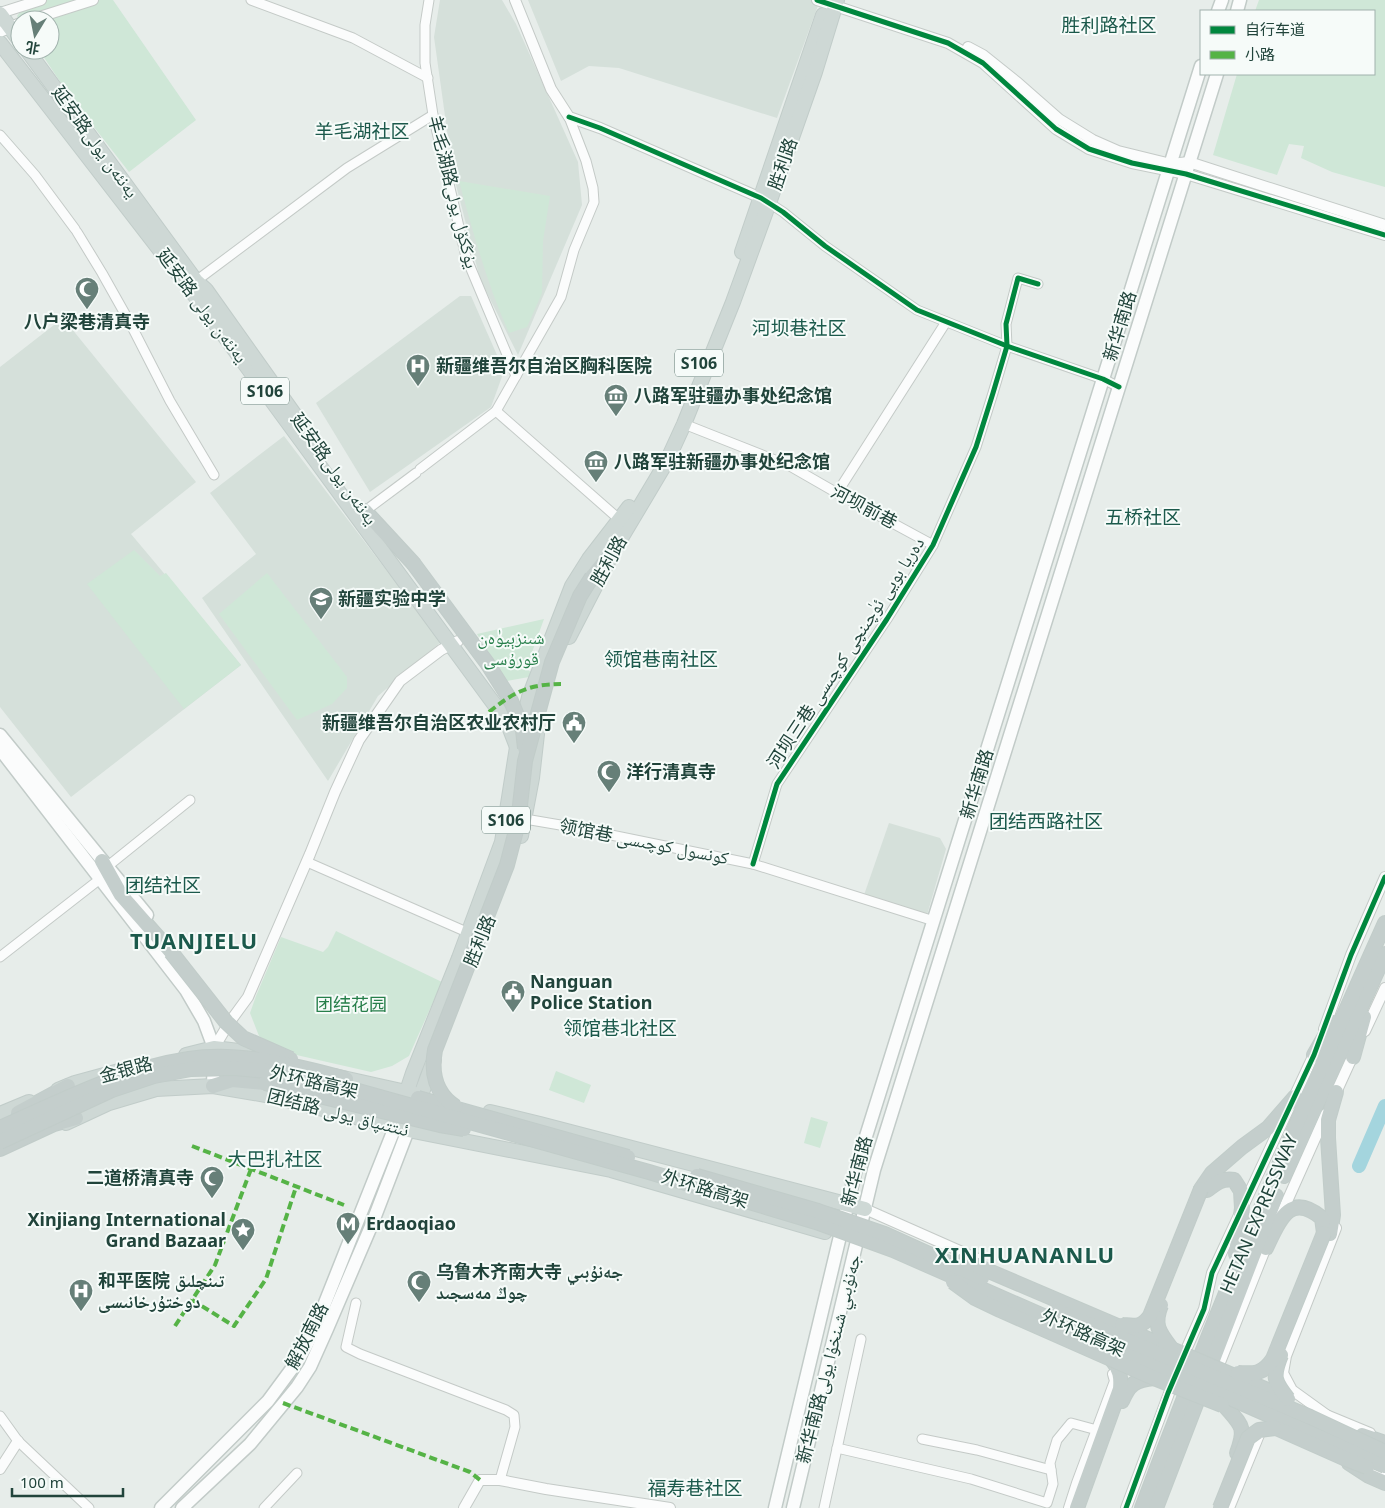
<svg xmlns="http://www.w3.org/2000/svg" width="1385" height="1508" font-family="'Noto Sans','Noto Naskh Arabic','Noto Sans SC',sans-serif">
  <rect width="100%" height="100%" fill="#e7edea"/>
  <!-- built -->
  <g fill="#d5e0da">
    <path d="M440 0H502L516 24 578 162 582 205 518 355 480 279 453 173 434 37Z"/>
    <path d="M528 0H820L777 118 619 68 589 66 561 81Z"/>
    <path d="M460 296H471L504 371 491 407 370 492 316 403Z"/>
    <path d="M63 318 196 482 131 534 241 665 71 797 0 707V367Z"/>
    <path d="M284 436 441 642 378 696 328 781 202 598 256 554 210 493Z"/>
    <path d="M889 823 940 838 946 849 927 915 864 895Z"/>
  </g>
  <!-- green -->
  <g fill="#cfe7d7">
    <path d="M23 0H113L196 120 129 172 69 95 39 50H50V20H20V21L17 16 26 4Z"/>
    <path d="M1259 0H1385V187L1332 172 1301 158 1304 146 1289 144 1277 175 1213 155 1237 74H1374V11H1255Z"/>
    <path d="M459 181 550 196 543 241 542 293 527 327 509 333C487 284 473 232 459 181Z"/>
    <path d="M134 550 160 576 166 573 241 665 184 709 87 584Z"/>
    <path d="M267 573 347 677V688L332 704 297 720 219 614Z"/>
    <path d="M544 619 526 669 531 672 529 677 507 681 477 634Z"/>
    <path d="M336 931 442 982 409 1056 392 1066 371 1072 279 1051 259 1036 250 1013 256 996 281 937 323 952 328 947Z"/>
    <path d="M556 1071 591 1085 584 1103 549 1090Z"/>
    <path d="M811 1117 828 1122 820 1148 804 1143Z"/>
  </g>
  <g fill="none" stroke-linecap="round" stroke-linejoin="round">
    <!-- river -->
    <path stroke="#a4d5de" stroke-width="14" d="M1359 1166 1385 1106"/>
    <defs>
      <g id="minor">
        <path d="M251 0 353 38 428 78"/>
        <path d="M429 0 425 25V63L433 115 466 257 516 376"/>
        <path d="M0 135 35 175 75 229"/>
        <path d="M766 201 783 212 825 246 917 310 1007 346 1103 379 1119 387"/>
        <path d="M77 232 102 273 129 321 170 401 214 475"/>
        <path d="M196 281 347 168 433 115"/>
        <path d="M496 411 620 520"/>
        <path d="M684 424 790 466 837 493 933 545"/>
        <path d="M420 469 496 411 561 297 574 250 594 202 593 188 586 161 569 117"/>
        <path d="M837 493 946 322"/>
        <path d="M365 511 416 473"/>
        <path d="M525 819 572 827 753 864 934 921"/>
        <path d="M307 862 469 933"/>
        <path d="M753 864 777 784 887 619 933 545 976 447 993 393 1007 346 1006 324 1018 278 1038 284"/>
        <path d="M108 866 190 800"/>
        <path d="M0 957 100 879"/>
        <path d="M356 1303 346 1347 360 1354 506 1410 514 1415 515 1427 500 1480"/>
        <path d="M0 1416 18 1441 89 1508"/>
        <path d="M922 1439 977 1450 1051 1470"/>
        <path d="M837 1448 971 1479 1047 1503 1053 1484 1050 1463 1057 1440 1071 1423 1097 1430"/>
        <path d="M264 1508 297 1473"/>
        <path d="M824 1508 861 1339"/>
      </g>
      <g id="tertiary">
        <path d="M515 0 551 89 569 117 600 128 761 198"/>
        <path d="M817 0 948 43 983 63 1056 129 1089 149 1132 163 1186 174 1385 235"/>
        <path d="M0 13 41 0"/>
        <path d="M30 20 93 0"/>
        <path d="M0 32 20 23"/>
        <path d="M968 47 983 55 1018 83 1059 119 1093 140 1118 151 1171 164 1189 162 1385 225"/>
        <path d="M1324 1029 1351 955 1385 877"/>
        <path d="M1365 1031 1385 988"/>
        <path d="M214 1048 229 1023 248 997 310 854 335 792 359 740 400 681 441 650 458 641"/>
        <path d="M1334 1097 1355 1051"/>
        <path d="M865 1209 978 1259"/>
        <path d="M1280 1217 1326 1114"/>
        <path d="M1182 1359 1204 1309 1212 1273 1316 1050"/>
        <path d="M1215 1375 1268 1242"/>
        <path d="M1324 1414 1370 1433"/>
        <path d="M1328 1416 1292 1390 1283 1373 1286 1356 1336 1228"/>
        <path d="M1362 1465 1385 1475"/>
        <path d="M0 1469 18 1441"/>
        <path d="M464 1508 480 1480H500L546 1489 670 1508"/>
        <path d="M1069 1508 1077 1483 1115 1381 1113 1374"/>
        <path d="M1126 1508 1174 1380"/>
        <path d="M1229 1508 1261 1430"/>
      </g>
      <g id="secondary">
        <path d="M1218 11 1222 0"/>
        <path d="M1237 11 1240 0"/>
        <path d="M0 735 147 915"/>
        <path d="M0 749 186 990 204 1021 214 1048 213 1086"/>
        <path d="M161 1508 268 1401 299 1359 313 1333 395 1127"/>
        <path d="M182 1508 250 1444 297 1387 310 1367 327 1329 372 1224 408 1130"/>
        <path d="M775 1508 857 1165 1201 66"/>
        <path d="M793 1508 874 1170 1217 74"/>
      </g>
      <g id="primary">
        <path d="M0 14 20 41"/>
        <path d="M0 43 190 289 500 712 510 729 517 747"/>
        <path d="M27 50 196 281 206 290 314 442"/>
        <path d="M742 252 823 15"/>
        <path d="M569 637 614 550 667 461 684 424 733 302 769 203 815 72 837 0"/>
        <path d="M521 836 532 778 537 734"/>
        <path d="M186 1055 214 1048 256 1053"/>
        <path d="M334 1076 415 1094"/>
        <path d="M58 1090 75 1083 119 1071"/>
        <path d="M490 1112 540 1124 865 1209"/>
        <path d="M0 1114 29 1102"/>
        <path d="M66 1123 109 1103 156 1089 213 1086 266 1095 408 1130 611 1170 825 1232"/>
        <path d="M395 1127 413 1073 459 958 502 842 517 747 529 697 572 586 589 559 629 507"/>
        <path d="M408 1130 434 1060"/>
      </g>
      <g id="trunk">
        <path d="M365 511 413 563"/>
        <path d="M592 577 614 550"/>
        <path d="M102 861 121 895 171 952"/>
        <path d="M1314 1055 1333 1022"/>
        <path d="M1353 1057 1364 1017"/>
        <path d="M213 1086 232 1080 265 1083"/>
        <path d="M18 1113 68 1086"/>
        <path d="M0 1149 54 1124 76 1118"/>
        <path d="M1284 1176 1385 954"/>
        <path d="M1201 1189 1212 1173 1242 1147 1268 1128 1295 1097"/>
        <path d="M1207 1190C1216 1183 1222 1178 1234 1180L1241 1191 1242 1208 1236 1254"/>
        <path d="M1330 1234 1333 1215 1328 1138V1120L1336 1092"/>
        <path d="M1266 1248C1279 1221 1289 1191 1322 1218L1324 1233"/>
        <path d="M1122 1401C1129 1384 1135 1380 1154 1378"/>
        <path d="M1225 1406C1241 1425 1247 1427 1237 1453"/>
        <path d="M1362 1435 1385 1443"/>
        <path d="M1349 1463 1369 1476 1385 1483"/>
        <path d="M1077 1508 1120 1389C1121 1378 1120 1369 1112 1360"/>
        <path d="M1142 1508C1216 1310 1298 1116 1385 923"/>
        <path d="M1156 1508 1276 1196"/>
      </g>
    </defs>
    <!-- minor casing -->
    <use href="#minor" stroke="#c4cac7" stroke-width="11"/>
    <!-- tertiary casing -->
    <use href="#tertiary" stroke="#c4cac7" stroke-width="12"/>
    <!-- secondary casing -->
    <use href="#secondary" stroke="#c2cbc8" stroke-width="15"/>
    <!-- primary casing -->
    <use href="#primary" stroke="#c1ccc9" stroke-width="16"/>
    <!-- trunk casing -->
    <use href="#trunk" stroke="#c1ccc9" stroke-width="16"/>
    <!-- minor -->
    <use href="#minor" stroke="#fbfcfc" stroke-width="9"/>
    <!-- tertiary -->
    <use href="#tertiary" stroke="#fbfcfc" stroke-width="10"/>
    <!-- secondary -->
    <use href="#secondary" stroke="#fbfcfc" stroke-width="12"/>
    <!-- primary -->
    <use href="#primary" stroke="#ced8d5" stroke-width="14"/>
    <!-- trunk -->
    <use href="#trunk" stroke="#c4cecc" stroke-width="14"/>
    <defs>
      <g id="trunk-bridge">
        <path d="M413 563 487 663 511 701 523 730 525 748"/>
        <path d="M171 952 226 1022 243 1038 291 1059"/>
        <path d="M265 1083 440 1125 464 1129"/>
        <path d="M418 1098 628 1157"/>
        <path d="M456 1107C435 1094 431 1072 435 1050L507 865 518 823 525 761 552 662 580 596 592 577"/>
        <path d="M0 1128C61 1101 122 1069 189 1059 238 1051 299 1066 346 1079"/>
        <path d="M0 1142 112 1090 154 1076 191 1069 235 1068 266 1071 333 1084 649 1172 816 1222 893 1250 1385 1466"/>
        <path d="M697 1176 818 1211 885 1234 982 1278"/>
        <path d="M963 1260 1272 1392"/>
        <path d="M953 1282 975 1298 1000 1310 1154 1378 1222 1405"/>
        <path d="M1161 1305C1153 1325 1159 1332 1171 1348"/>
        <path d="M1057 1311 1310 1417 1385 1452"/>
        <path d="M1122 1325C1136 1326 1141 1328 1150 1316L1201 1189"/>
        <path d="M1281 1355C1272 1377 1274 1381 1288 1399"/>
        <path d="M1238 1373C1255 1374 1263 1374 1273 1359L1324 1233"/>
        <path d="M1274 1427 1346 1459 1367 1467"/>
        <path d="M1220 1508 1248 1438 1259 1430 1275 1428"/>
      </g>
    </defs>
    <!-- trunk-bridge casing -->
    <use href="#trunk-bridge" stroke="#c1ccc9" stroke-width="16" stroke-linecap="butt"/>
    <!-- trunk-bridge -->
    <use href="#trunk-bridge" stroke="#c4cecc" stroke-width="14"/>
    <!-- quiet -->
    <g stroke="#55b346" stroke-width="4" stroke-dasharray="8 4" stroke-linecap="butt">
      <path d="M489 712C514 692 529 684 561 684"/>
      <path d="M192 1146 344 1205"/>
      <path d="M251 1169 215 1265 192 1300 234 1326 266 1279 296 1187"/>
      <path d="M175 1326 192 1300"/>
      <path d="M283 1403 470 1472 480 1480"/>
    </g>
    <defs>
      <g id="cycleway">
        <path d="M817 0 948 43 983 63 1056 129 1089 149 1132 163 1186 174 1385 235"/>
        <path d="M569 117 600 128 761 198 783 212 825 246 917 310 1007 346 1103 379 1119 387"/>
        <path d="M753 864 777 784 887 619 933 545 976 447 993 393 1007 346 1006 324 1018 278 1038 284"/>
        <path d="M1126 1508 1168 1393 1204 1309 1212 1273 1314 1055 1351 955 1385 877"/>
      </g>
    </defs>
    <!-- cycleway casing -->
    <use href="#cycleway" stroke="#f6fbf9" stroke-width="8"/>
    <!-- cycleway -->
    <use href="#cycleway" stroke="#00873e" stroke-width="5"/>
  </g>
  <!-- icons -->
  <defs>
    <symbol id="mosque-pin" viewBox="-11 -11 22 30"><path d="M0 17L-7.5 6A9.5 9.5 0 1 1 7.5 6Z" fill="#667f78" stroke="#f6fbf9"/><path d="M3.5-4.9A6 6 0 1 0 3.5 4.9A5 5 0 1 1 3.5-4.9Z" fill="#fff"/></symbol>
    <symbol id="hospital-pin" viewBox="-11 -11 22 30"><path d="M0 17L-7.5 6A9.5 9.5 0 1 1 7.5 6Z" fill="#667f78" stroke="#f6fbf9"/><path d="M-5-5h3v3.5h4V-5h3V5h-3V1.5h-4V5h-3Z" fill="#fff"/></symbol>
    <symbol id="museum-pin" viewBox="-11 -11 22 30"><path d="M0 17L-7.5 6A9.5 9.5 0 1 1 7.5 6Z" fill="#667f78" stroke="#f6fbf9"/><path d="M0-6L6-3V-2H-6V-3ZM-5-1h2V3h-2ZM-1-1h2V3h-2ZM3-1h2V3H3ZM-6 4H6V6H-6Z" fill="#fff"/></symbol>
    <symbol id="school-pin" viewBox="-11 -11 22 30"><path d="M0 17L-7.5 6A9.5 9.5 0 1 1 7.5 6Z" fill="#667f78" stroke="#f6fbf9"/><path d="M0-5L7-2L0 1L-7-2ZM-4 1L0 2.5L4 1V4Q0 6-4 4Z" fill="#fff"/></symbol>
    <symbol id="civic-pin" viewBox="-11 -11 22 30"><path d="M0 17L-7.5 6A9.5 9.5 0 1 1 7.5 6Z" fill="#667f78" stroke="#f6fbf9"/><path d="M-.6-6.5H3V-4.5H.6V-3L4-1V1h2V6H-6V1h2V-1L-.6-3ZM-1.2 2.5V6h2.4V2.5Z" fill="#fff"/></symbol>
    <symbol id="metro-pin" viewBox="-11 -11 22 30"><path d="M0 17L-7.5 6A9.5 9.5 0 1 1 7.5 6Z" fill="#667f78" stroke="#f6fbf9"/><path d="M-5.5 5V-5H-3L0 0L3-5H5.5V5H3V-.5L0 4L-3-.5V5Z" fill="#fff"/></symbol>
    <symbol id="sight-pin" viewBox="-11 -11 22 30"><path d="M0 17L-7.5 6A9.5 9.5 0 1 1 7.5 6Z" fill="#667f78" stroke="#f6fbf9"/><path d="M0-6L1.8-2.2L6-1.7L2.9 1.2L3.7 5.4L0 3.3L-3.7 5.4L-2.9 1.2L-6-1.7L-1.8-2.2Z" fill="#fff"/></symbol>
  </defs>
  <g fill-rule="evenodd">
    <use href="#mosque-pin" x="73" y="275" width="28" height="38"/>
    <use href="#hospital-pin" x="404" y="352" width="28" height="38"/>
    <use href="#museum-pin" x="602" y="382" width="28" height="38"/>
    <use href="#museum-pin" x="582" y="448" width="28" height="38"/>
    <use href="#school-pin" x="307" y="585" width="28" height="38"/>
    <use href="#civic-pin" x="560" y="709" width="28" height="38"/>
    <use href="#mosque-pin" x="595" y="758" width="28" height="38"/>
    <use href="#civic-pin" x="499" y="978" width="28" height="38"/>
    <use href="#mosque-pin" x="198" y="1164" width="28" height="38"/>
    <use href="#metro-pin" x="334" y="1210" width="28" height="38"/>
    <use href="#sight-pin" x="229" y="1216" width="28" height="38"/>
    <use href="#mosque-pin" x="405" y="1268" width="28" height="38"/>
    <use href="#hospital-pin" x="67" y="1277" width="28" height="38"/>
  </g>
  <g text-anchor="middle" stroke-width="4" stroke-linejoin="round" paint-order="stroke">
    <!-- shield labels -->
    <g fill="#f6fbf9" stroke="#617b74" stroke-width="1">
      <rect x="675" y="349.5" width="48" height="27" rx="4"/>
      <rect x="241" y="377.5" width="48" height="27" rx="4"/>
      <rect x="482" y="806.5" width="48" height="27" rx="4"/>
    </g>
    <g font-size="16" font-weight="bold" fill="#21443b">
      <text x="699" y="369">S106</text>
      <text x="265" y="397">S106</text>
      <text x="506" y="826">S106</text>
    </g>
    <!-- street labels -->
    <g font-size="18" fill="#21443b" stroke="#f6fbf9">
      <text transform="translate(95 142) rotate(54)" y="6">延安路يەنئەن يولى</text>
      <text transform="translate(783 164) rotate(-71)" y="6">胜利路</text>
      <text transform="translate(453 192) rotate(76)" y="6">羊毛湖路يۇڭكۆل يولى</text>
      <text transform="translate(202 306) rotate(53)" y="6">延安路 يەنئەن يولى</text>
      <text transform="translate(1120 326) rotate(-73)" y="6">新华南路</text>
      <text transform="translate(334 469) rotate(54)" y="6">延安路يەنئەن يولى</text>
      <text transform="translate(864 507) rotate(28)" y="6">河坝前巷</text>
      <text transform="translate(609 561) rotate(-61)" y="6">胜利路</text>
      <text transform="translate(846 653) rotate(-57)" y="6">河坝三巷 دەريا بويى ئۈچىنچى كوچىسى</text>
      <text transform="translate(977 784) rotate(-73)" y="6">新华南路</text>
      <text transform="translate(644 842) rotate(11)" y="6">领馆巷 كونسول كوچىسى</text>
      <text transform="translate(480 941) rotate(-68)" y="6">胜利路</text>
      <text transform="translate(126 1070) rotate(-15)" y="6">金银路</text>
      <text transform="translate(314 1082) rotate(13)" y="6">外环路高架</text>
      <text transform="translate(338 1113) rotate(14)" y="6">团结路 ئىتتىپاق يولى</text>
      <text transform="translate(857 1171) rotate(-75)" y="6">新华南路</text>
      <text transform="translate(705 1189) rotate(17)" y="6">外环路高架</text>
      <text transform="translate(1259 1214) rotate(-67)" y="6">HETAN EXPRESSWAY</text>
      <text transform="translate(1083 1333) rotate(24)" y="6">外环路高架</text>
      <text transform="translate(307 1336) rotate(-63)" y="6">解放南路</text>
      <text transform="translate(829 1359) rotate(-76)" y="6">新华南路جەنۇبىي شىنخۇا يولى</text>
    </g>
    <!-- poi labels -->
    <g font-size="18" font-weight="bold" fill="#21443b" stroke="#f6fbf9" text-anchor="start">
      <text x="87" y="328" text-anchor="middle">八户梁巷清真寺</text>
      <text x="436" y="372">新疆维吾尔自治区胸科医院</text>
      <text x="634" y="402">八路军驻疆办事处纪念馆</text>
      <text x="614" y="468">八路军驻新疆办事处纪念馆</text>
      <text x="338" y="605">新疆实验中学</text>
      <text x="556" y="729" text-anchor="end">新疆维吾尔自治区农业农村厅</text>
      <text x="626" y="778">洋行清真寺</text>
      <text x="530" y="988">Nanguan<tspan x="530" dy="21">Police Station</tspan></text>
      <text x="194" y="1184" text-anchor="end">二道桥清真寺</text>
      <text x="226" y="1226" text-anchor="end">Xinjiang International<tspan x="226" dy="21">Grand Bazaar</tspan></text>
      <text x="366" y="1230">Erdaoqiao</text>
      <text x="436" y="1278">乌鲁木齐南大寺 جەنۇبىي<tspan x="436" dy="21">چوڭ مەسجىد</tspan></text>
      <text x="98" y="1287">和平医院 تىنچلىق<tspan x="98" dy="21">دوختۇرخانىسى</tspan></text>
    </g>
    <!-- park labels -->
    <g font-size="18" fill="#277f4b" stroke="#f6fbf9">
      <text x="511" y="644">شىنزېيۈەن<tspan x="511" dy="21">قورۇسى</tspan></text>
      <text x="351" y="1011">团结花园</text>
    </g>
    <!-- neighbourhood labels -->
    <g font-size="19" fill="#1b594b" stroke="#f6fbf9">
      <text x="1109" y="32">胜利路社区</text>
      <text x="362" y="138">羊毛湖社区</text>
      <text x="799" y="335">河坝巷社区</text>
      <text x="1143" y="524">五桥社区</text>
      <text x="661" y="666">领馆巷南社区</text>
      <text x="1046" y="828">团结西路社区</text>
      <text x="163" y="892">团结社区</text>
      <text x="620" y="1035">领馆巷北社区</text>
      <text x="275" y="1166">大巴扎社区</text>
      <text x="695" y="1495">福寿巷社区</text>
    </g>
    <!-- district labels -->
    <g font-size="22" font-weight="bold" letter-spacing="1" fill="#1b594b" stroke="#f6fbf9">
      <text x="194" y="949">TUANJIELU</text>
      <text x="1025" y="1263">XINHUANANLU</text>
    </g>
  </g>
  <!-- legend -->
  <rect x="1200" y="10" width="175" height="65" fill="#f6fbf9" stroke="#a1b2ad"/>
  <rect x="1210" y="26" width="25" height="8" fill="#00873e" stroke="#a1b2ad"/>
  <text x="1245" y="35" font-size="15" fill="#21443b">自行车道</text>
  <rect x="1210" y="51" width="25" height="8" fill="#55b346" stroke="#a1b2ad"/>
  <text x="1245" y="60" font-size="15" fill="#21443b">小路</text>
  <!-- north arrow -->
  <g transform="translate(35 35) rotate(190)"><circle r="24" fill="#f6fbf9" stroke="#a1b2ad"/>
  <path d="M0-4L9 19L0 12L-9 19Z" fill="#667f78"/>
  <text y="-8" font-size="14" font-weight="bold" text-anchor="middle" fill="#21443b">北</text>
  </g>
  <!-- scale -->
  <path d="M12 1488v8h111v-8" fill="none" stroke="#21443b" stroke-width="2.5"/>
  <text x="20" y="1488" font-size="15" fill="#21443b" stroke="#f6fbf9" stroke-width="4" paint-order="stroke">100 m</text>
</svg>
